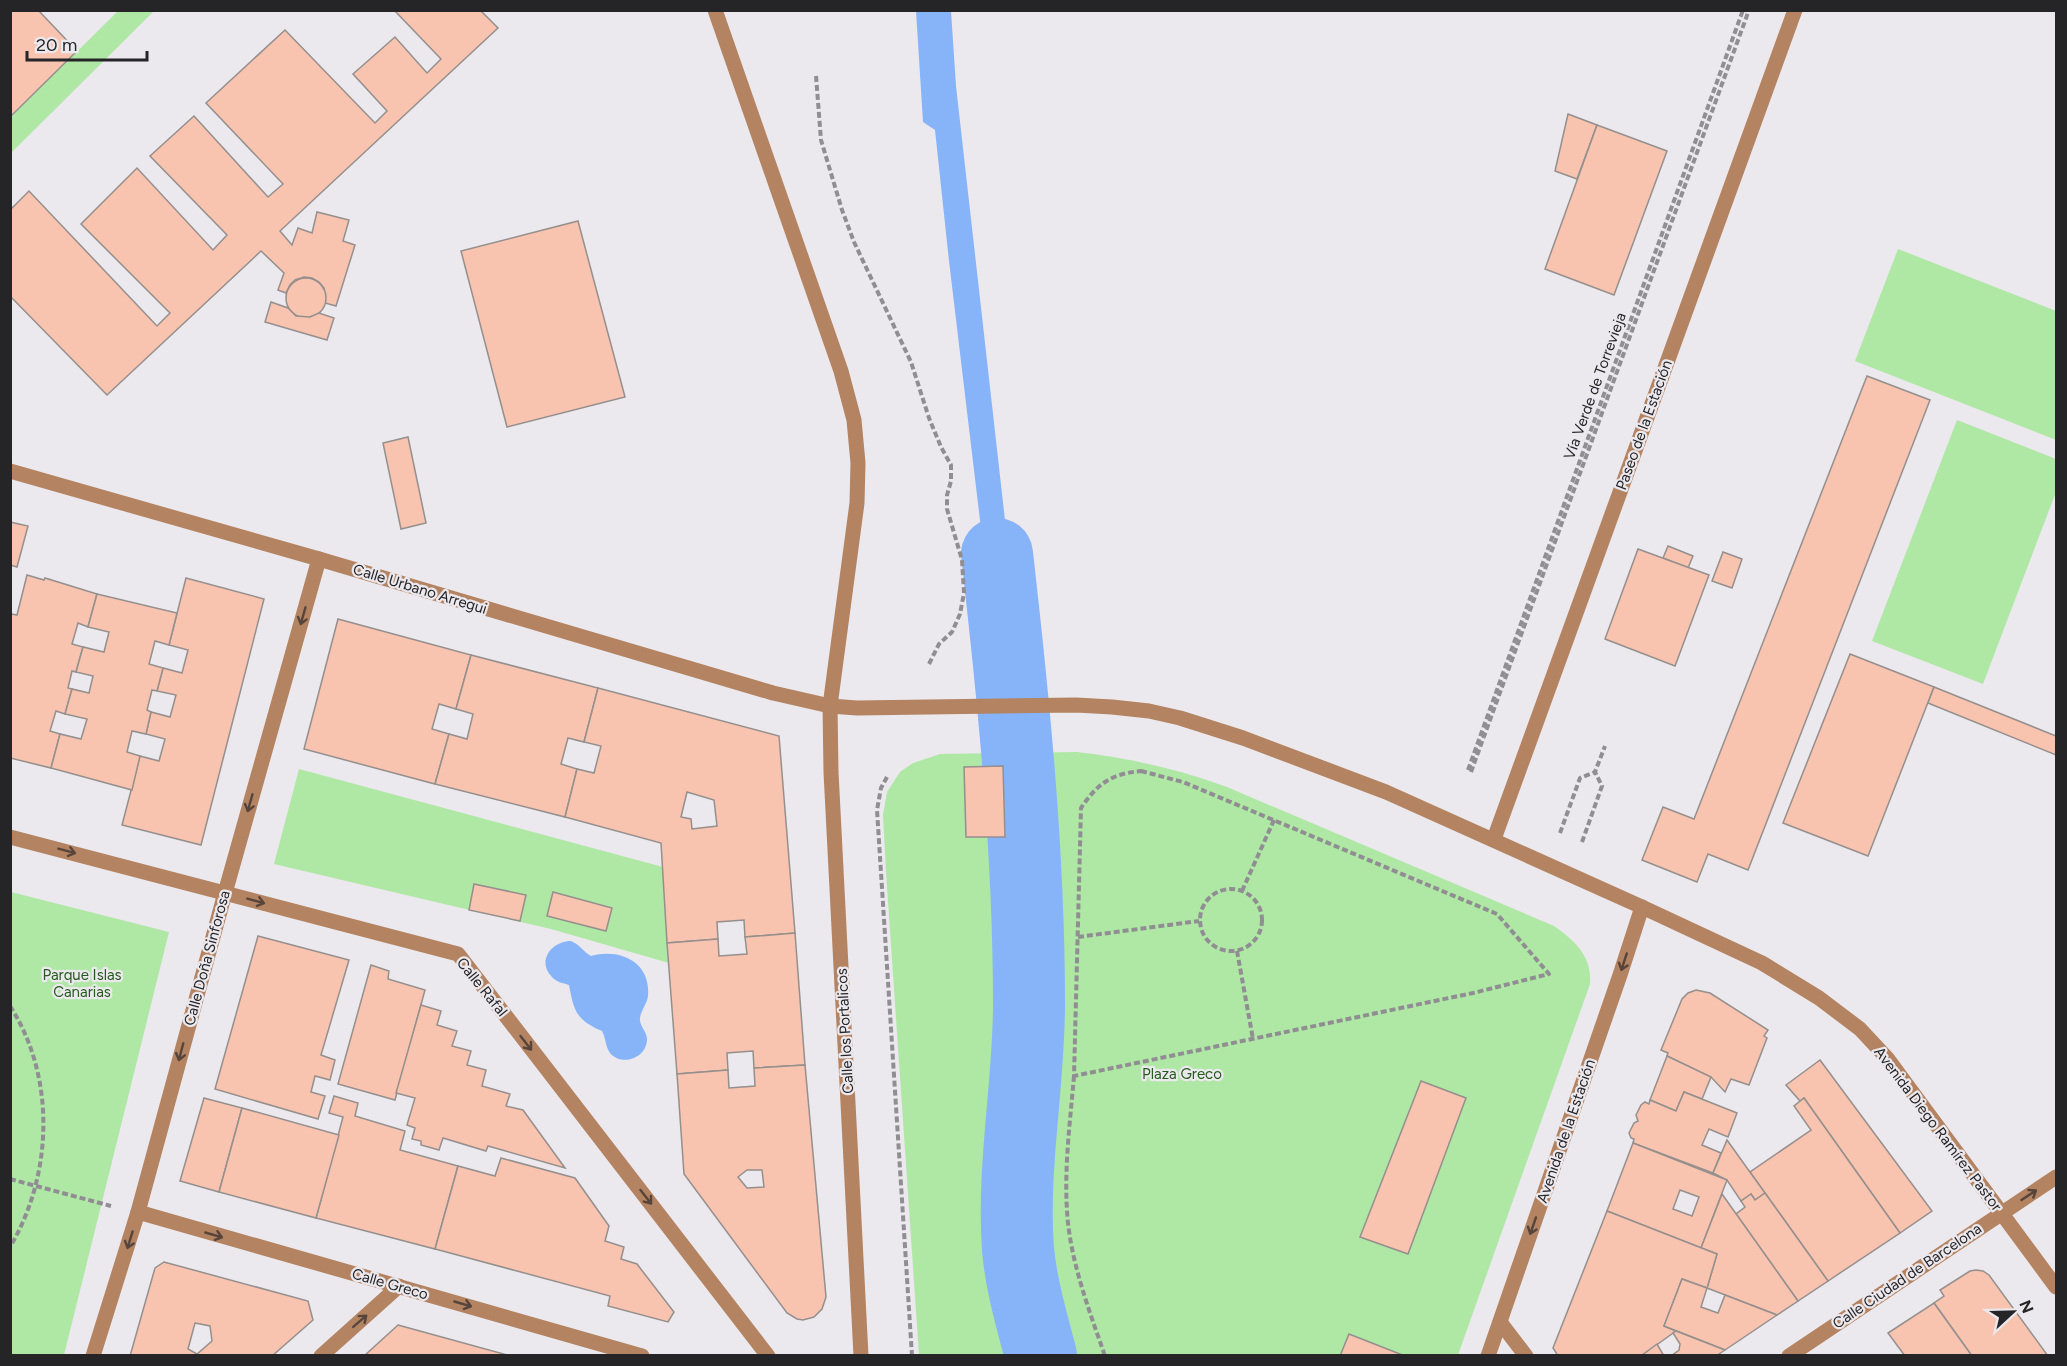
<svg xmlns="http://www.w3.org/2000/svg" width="2067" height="1366" font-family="Figtree,sans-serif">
  <rect width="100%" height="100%" fill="#ebe9ee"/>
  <!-- green -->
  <g fill="#afe7a5">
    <path d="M119 10 154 11 11 153V117Z"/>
    <path d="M1898 249 2056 311V440L1855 361Z"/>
    <path d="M1957 420 2056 459V492L1983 684 1872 641Z"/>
    <path d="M1077 752C1129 758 1178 769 1227 787L1554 926C1575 941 1592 956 1590 984L1458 1355H919L886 872 883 815 887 792 900 772 913 763 940 754Z"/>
    <path d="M299 769 663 867 669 963 551 929 274 864Z"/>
    <path d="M11 892 169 932 64 1355H11Z"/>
  </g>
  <!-- water -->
  <g fill="#87b4f9">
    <path d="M916 11H951L956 86 1020 653 996 654 949 261 935 130 923 122Z"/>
    <path d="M571 941C581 945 583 952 591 956 620 948 651 962 648 996 647 1004 641 1010 640 1018 639 1026 647 1031 647 1039 647 1058 622 1067 610 1053 605 1046 606 1038 602 1031 576 1020 574 1011 569 985 563 983 556 982 552 977 536 961 552 941 571 941Z"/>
  </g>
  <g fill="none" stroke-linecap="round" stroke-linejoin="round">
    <!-- river -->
    <path stroke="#87b4f9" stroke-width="72" d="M997 554C1014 703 1029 854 1029 1004 1029 1085 1012 1167 1018 1249 1021 1285 1032 1321 1041 1356"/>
  </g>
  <!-- building -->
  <g fill="#f8c3af" stroke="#958f8d" stroke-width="1.5" fill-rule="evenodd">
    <path d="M10 10H38L77 51 10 117Z"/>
    <path d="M394 10H480L498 28 280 231 292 245 298 228 312 233 317 212 349 220 343 241 355 245 336 306 325 303 324 288 319 282 312 278 304 277 295 280 290 285 286 293 278 290 284 273 261 251 107 395 10 296V210L29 191 157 326 170 313 81 224 137 168 213 250 227 235 150 156 194 116 268 197 283 184 206 103 285 30 375 123 387 111 353 74 395 37 427 73 441 59Z"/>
    <path d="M1568 114 1597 125 1577 179 1555 171Z"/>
    <path d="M1597 125 1667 151 1614 295 1545 269Z"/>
    <path d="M578 221 625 397 507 427 461 251Z"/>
    <circle cx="306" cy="298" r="20"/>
    <path d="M271 302 288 308 296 316 310 317 319 313 334 318 327 340 265 322Z"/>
    <path d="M1867 376 1930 400 1748 870 1708 854 1697 882 1642 860 1663 807 1694 819Z"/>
    <path d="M408 437 426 523 401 529 383 443Z"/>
    <path d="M10 522 28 526 17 567 10 565Z"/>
    <path d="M1668 546 1693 556 1688 568 1663 558Z"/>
    <path d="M1638 549 1709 575 1675 666 1605 639Z"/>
    <path d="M1723 552 1742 559 1732 588 1712 581Z"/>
    <path d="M27 575 44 580 45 578 97 594 88 627 78 623 72 644 83 647 76 672 72 671 68 688 72 689 65 714 56 711 50 731 60 734 51 768 10 758V619L12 614 17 615Z"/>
    <path d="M186 578 264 599 201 845 122 825 140 756 159 761 165 739 146 734 151 712 170 717 176 695 157 691 163 668 182 673 188 650 169 645Z"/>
    <path d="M97 594 177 613 169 645 155 641 149 664 163 668 157 691 152 690 147 710 151 712 146 734 132 731 127 752 140 756 132 790 51 768 60 734 81 739 87 719 65 714 72 689 89 693 93 676 76 672 83 647 104 652 109 632 88 627Z"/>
    <path d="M338 619 471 655 456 709 439 704 432 729 449 734 435 784 304 749Z"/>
    <path d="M1850 654 1934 687 1868 856 1783 823Z"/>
    <path d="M471 655 598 688 584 742 568 738 561 764 577 769 565 817 435 784 449 734 467 739 473 714 456 709Z"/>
    <path d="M1934 687 2056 736V755L1928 703Z"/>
    <path d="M598 688 779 736 795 933 745 937 744 920 717 922 718 939 667 943 661 843 565 817 577 769 594 773 601 746 584 742ZM687 792 714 800 717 826 692 829 691 819 681 817Z"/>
    <path d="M1003 766 1005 837H966L964 767Z"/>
    <path d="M474 884 526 895 520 921 469 910Z"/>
    <path d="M553 892 612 908 606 931 547 916Z"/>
    <path d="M795 933 805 1065 754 1068 753 1051 727 1053 728 1070 677 1074 667 943 718 939 719 956 747 954 745 937Z"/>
    <path d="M258 936 349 960 321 1055 335 1060 330 1080 315 1076 311 1092 325 1096 318 1119 215 1089Z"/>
    <path d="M371 965 389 971 388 979 425 990 395 1100 338 1084Z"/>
    <path d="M1696 990 1710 993 1768 1030 1764 1036 1767 1038 1749 1085 1731 1079 1725 1092 1711 1077 1667 1056 1668 1053 1661 1050 1682 999 1688 993Z"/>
    <path d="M421 1005 441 1011 437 1025 457 1031 452 1046 471 1051 467 1065 486 1070 482 1086 510 1094 506 1106 523 1110 565 1168 488 1146 486 1151 443 1138 439 1150 421 1145V1141L412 1139 415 1128 407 1125 415 1098 396 1093Z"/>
    <path d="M1667 1056 1711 1077 1702 1099 1684 1092 1676 1111 1650 1100Z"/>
    <path d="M1820 1060 1932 1211 1900 1233 1804 1098 1800 1101 1786 1085Z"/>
    <path d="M805 1065 826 1297 822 1309 814 1317 803 1320 797 1319 787 1313 684 1174 677 1074 728 1070 729 1088 755 1086 754 1068ZM747 1170H762L764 1187 747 1188 738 1177Z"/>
    <path d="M1421 1081 1466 1098 1408 1254 1360 1237Z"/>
    <path d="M1684 1092 1737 1113 1728 1137 1709 1129 1702 1145 1721 1153 1713 1173 1633 1143 1634 1139 1631 1138 1629 1133 1634 1123 1638 1121 1636 1115 1641 1105 1645 1102 1649 1104 1650 1100 1676 1111Z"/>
    <path d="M334 1096 358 1103 355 1116 405 1131 400 1150 458 1166 435 1249 316 1218 343 1117 329 1113Z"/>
    <path d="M204 1098 242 1108 219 1192 180 1181Z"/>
    <path d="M1804 1098 1900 1233 1828 1281 1750 1172 1811 1130 1794 1106Z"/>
    <path d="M242 1108 339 1135 316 1218 219 1192Z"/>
    <path d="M1727 1140 1765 1193 1755 1200 1751 1194 1741 1201 1727 1180 1713 1173Z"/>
    <path d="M1633 1143 1727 1180 1701 1248 1607 1211ZM1680 1190 1699 1197 1692 1216 1673 1209Z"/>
    <path d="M501 1158 575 1178 609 1226 605 1241 624 1247 621 1259 637 1264 674 1312 668 1322 608 1306 610 1296 435 1249 458 1166 495 1176Z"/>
    <path d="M1765 1193 1828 1281 1798 1301 1736 1214 1745 1207 1741 1201 1751 1194 1755 1200Z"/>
    <path d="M1722 1194 1798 1301 1777 1315 1707 1288 1717 1254 1701 1248Z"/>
    <path d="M1607 1211 1717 1254 1707 1288 1682 1279 1664 1326 1676 1331 1641 1356H1558L1553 1348Z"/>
    <path d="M164 1262 308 1301 313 1320 272 1356H130L155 1268ZM195 1323 210 1326 212 1341 197 1354 188 1349Z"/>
    <path d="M1976 1270 1983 1271 1989 1275 2048 1356H1972L1934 1303 1944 1296 1940 1290 1970 1271Z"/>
    <path d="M1682 1279 1707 1288 1701 1307 1715 1312 1718 1313 1725 1295 1777 1315 1725 1350 1664 1326Z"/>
    <path d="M1934 1303 1972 1356H1905L1888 1333Z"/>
    <path d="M398 1325 511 1356H364Z"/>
    <path d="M1676 1331 1725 1350 1716 1356H1671L1679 1350 1680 1344 1673 1333Z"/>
    <path d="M1349 1334 1405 1356H1340Z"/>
    <path d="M1657 1344 1664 1356H1641Z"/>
  </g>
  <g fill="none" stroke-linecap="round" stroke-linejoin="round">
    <!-- path -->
    <g stroke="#908e92" stroke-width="4" stroke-dasharray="6 3" stroke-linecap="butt">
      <path d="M816 76 821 140 842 210 854 242 911 362 929 418 941 447 951 465V481L947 495V509L962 560 964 593 960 614 952 632 939 644 928 666"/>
      <path d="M1468 770 1743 10"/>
      <path d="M1141 771 1183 782 1497 914 1549 974 1473 993 1074 1076 1081 808C1098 783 1111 774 1141 771Z"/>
      <path d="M1471 772 1749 10"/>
      <path d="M887 777 881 788 877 810 912 1356"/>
      <path d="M1560 833 1580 778 1595 772"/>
      <path d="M1582 842 1602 786 1595 772 1605 746"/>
      <circle cx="1231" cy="920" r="31"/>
      <path d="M1242 891 1274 820"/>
      <path d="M1078 937 1199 921"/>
      <path d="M1237 951 1253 1039"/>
      <path d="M10 1006C56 1077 53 1175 10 1247"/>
      <path d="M1074 1076C1070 1124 1063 1174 1068 1223 1073 1268 1090 1313 1105 1356"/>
      <path d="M10 1179 111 1206"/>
    </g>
    <!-- minor -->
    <g stroke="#b48361" stroke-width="15">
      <path d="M715 10 841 371 854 420 858 463 857 503 830 706 831 772 861 1356"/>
      <path d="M10 471 319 559 773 693 830 706 857 708 1076 705 1112 707 1149 711 1180 718 1243 738 1386 792 1642 907 1762 963 1819 998 1860 1029 1887 1058 2056 1287"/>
      <path d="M10 837 458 954 768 1356"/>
      <path d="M1494 839 1795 10"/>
      <path d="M138 1212 642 1356"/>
      <path d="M1500 1322 1526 1356"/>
      <path d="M93 1356 138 1212 225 893 319 559"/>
      <path d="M321 1356 399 1286"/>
      <path d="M1488 1356 1620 975 1642 907"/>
      <path d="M1789 1356 2056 1177"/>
    </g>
  </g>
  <!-- one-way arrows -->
  <defs><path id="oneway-shaft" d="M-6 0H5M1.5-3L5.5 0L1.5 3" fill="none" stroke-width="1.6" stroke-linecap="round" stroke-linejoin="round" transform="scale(1.5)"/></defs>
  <g stroke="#57453b">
    <use href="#oneway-shaft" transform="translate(303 616) rotate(106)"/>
    <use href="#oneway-shaft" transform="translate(250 803) rotate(106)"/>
    <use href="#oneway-shaft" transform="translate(67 851) rotate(15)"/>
    <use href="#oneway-shaft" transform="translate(256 901) rotate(15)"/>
    <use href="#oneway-shaft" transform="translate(1624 962) rotate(108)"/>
    <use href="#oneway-shaft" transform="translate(526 1043) rotate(52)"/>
    <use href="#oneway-shaft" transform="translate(181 1052) rotate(105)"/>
    <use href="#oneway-shaft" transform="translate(2029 1195) rotate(-33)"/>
    <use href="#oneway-shaft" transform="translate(646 1197) rotate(52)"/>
    <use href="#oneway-shaft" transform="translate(1533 1226) rotate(109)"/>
    <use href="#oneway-shaft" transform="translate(214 1235) rotate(16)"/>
    <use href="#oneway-shaft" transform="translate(130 1240) rotate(107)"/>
    <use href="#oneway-shaft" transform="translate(463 1304) rotate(16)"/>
    <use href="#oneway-shaft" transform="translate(360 1321) rotate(-41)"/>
  </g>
  <g text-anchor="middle" stroke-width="4.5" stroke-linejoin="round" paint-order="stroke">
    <!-- street labels -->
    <g font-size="15" fill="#252426" stroke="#ebe9ee">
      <text transform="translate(1595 386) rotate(-70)" y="5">Vía Verde de Torrevieja</text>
      <text transform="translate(1644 425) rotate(-70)" y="5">Paseo de la Estación</text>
      <text transform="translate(420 589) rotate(17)" y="5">Calle Urbano Arregui</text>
      <text transform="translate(207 958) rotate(-75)" y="5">Calle Doña Sinforosa</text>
      <text transform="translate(482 987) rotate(51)" y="5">Calle Rafal</text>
      <text transform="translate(845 1031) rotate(-93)" y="5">Calle los Portalicos</text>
      <text transform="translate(1938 1129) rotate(53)" y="5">Avenida Diego Ramírez Pastor</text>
      <text transform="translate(1566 1131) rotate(-71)" y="5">Avenida de la Estación</text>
      <text transform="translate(1907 1276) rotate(-34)" y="5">Calle Ciudad de Barcelona</text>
      <text transform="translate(390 1284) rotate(16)" y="5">Calle Greco</text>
    </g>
    <!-- park labels -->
    <g font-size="15" fill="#245b1a" stroke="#ebe9ee">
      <text x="82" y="980">Parque Islas<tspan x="82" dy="17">Canarias</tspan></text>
      <text x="1182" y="1079">Plaza Greco</text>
    </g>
  </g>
  <!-- border -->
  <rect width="2067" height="1366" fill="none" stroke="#252426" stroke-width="24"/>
  <!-- north arrow -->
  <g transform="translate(2013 1312) rotate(68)" stroke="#ebe9ee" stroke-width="4.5" paint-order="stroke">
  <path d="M0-4.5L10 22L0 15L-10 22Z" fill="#252426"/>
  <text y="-9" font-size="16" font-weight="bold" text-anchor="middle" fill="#252426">N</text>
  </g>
  <!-- scale -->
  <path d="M27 51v9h120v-9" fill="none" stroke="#252426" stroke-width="3"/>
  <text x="36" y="51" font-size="18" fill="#252426" stroke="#ebe9ee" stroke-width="4.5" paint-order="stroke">20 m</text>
</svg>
